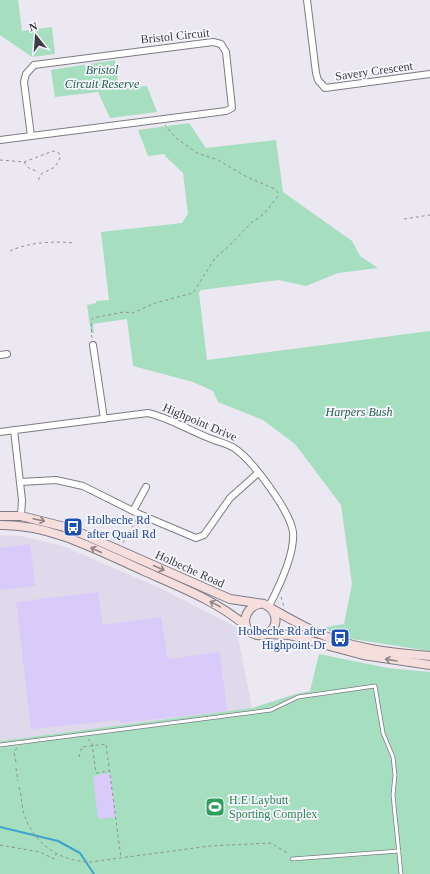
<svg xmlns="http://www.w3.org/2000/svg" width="430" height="874" font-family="'Times New Roman',serif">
  <rect width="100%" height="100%" fill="#ebe8f2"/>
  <!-- built -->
  <path fill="#dfdaeb" d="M0 535 21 536 63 546 160 588 236 627 252 708 0 741Z"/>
  <!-- green -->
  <g fill="#a6dec0">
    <path d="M0 0H18L22 31 52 27 55 54 32 57 0 35Z"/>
    <path d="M115 60 119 89 147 86 157 112 110 118 98 92 55 97 51 70Z"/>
    <path d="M189 123 206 148 276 140 283 192 352 241 360 256 378 268 338 273 306 286 279 280 201 290 199 293 207 360 430 331V651L352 639 322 628 344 624 352 584 341 505 295 444 263 420 218 402 213 391 193 382 133 366 127 319 93 324 94 333H91L87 305 96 303V301L109 300 101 232 182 223 188 214 183 173 165 156V154L148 156 138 130Z"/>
    <path d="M319 654 388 668 430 672V874H0V741L252 708 296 694 310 691Z"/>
  </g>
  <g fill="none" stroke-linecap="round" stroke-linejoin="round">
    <!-- stream -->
    <path stroke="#40a3cf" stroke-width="2" d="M0 827 58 841 80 853 94 874"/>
  </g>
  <!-- building -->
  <g fill="#d8cbfa">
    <path d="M30 544 35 586 0 590V548Z"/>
    <path d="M98 592 103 625 161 617 168 659 220 652 227 711 121 723 120 720 31 729 16 602Z"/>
    <path d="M110 773 116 817 98 819 93 776Z"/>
  </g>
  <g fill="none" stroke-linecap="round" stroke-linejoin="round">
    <defs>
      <g id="lane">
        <path d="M0 745 263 711 271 710 298 697 375 686 383 733 393 757 395 775 393 795 401 874"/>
        <path d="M292 859 399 851"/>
      </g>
      <g id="street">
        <path d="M307 0 316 73 318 80 325 88 430 74"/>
        <path d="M0 140 226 111 232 108 226 52 221 44 213 42 34 65 26 74 24 82 31 136"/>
        <path d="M93 345 104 419"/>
        <path d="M0 355 7 354"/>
        <path d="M14 430 22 500 21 516"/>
        <path d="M0 432 148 413C170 418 188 430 209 438 218 442 230 444 237 450 254 463 290 511 293 532 295 554 279 587 269 606"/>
        <path d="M20 482 56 480 83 486 139 514 196 538 204 535 230 498 258 473"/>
        <path d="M133 511 146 487"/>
      </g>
      <g id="secondary">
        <path d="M0 516H21L69 528 230 599 264 604C283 612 277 638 257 635 239 631 243 608 259 604"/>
        <path d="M0 525C51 524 99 551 144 571 180 587 217 601 246 626"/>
        <path d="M272 609C287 617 302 626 318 633 353 649 393 653 430 656"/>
        <path d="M266 634 289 635 363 655 430 665"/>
      </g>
    </defs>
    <!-- lane casing -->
    <use href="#lane" stroke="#7e7b84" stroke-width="4.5"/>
    <!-- street casing -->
    <use href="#street" stroke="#7e7b84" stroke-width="8"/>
    <!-- secondary casing -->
    <use href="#secondary" stroke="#7e7b84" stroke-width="10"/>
    <!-- path -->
    <g stroke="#929097" stroke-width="1" stroke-dasharray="3 3" stroke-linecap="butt">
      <path d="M0 160 24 162 53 151 59 153 60 158 55 167 41 174 37 183"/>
      <path d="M24 162 30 169 37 171"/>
      <path d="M404 219 430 215"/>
      <path d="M10 251C29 242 54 241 75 243"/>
      <path d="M92 338 91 321 93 318 124 312 133 313 155 303 193 293 215 258 229 246 251 223 264 214 278 196V193L275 189 245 176 218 160 197 153 175 137 165 125"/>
      <path d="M123 543 136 520"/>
      <path d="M281 597 284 607"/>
      <path d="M88 739 92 743 96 773 109 771"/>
      <path d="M79 757 82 747 106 744 121 858"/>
      <path d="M16 762 14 752 17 748"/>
      <path d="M16 768 18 781"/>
      <path d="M19 787C22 796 21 805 24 814 34 844 59 861 90 862L210 846 271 843 289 854"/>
      <path d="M0 845 40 852 54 859 56 854"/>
    </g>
    <!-- lane -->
    <use href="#lane" stroke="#fff" stroke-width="3"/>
    <!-- street -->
    <use href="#street" stroke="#fff" stroke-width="6"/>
    <!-- secondary -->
    <use href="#secondary" stroke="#f6dedd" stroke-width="8"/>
  </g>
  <!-- one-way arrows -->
  <defs><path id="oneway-shaft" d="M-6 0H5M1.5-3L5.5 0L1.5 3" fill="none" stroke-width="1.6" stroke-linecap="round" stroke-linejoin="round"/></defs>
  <g stroke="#908587">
    <use href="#oneway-shaft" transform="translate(39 520) rotate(12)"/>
    <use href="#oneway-shaft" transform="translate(96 550) rotate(-156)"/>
    <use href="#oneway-shaft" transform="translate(159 568) rotate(24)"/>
    <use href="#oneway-shaft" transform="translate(215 604) rotate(-152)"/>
    <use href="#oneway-shaft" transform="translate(391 660) rotate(-170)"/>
  </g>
  <!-- icons -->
  <defs>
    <symbol id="bus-square" viewBox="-11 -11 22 22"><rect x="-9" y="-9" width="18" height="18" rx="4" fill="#1a4fb4" stroke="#f8f6ff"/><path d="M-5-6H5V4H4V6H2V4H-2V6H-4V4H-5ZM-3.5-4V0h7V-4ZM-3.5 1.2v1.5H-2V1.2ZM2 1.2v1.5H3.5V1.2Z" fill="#fff"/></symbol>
    <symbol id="stadium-square" viewBox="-11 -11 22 22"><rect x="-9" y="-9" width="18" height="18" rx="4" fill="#2e9e5b" stroke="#f8f6ff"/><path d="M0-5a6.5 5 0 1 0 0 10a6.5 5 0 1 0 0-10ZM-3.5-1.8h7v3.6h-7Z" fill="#fff"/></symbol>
  </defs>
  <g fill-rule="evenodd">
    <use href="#bus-square" x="62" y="516" width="22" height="22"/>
    <use href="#bus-square" x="329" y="627" width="22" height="22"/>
    <use href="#stadium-square" x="204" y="796" width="22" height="22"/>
  </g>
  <g text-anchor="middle" stroke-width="3.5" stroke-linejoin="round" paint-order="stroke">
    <!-- street labels -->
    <g font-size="12" fill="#3d3c40" stroke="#f8f6ff">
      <text transform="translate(175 36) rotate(-6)" y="4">Bristol Circuit</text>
      <text transform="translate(374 71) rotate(-8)" y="4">Savery Crescent</text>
      <text transform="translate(200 422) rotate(23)" y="4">Highpoint Drive</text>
      <text transform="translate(190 569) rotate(24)" y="4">Holbeche Road</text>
    </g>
    <!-- park labels -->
    <g font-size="12" font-style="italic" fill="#1e6346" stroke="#f8f6ff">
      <text x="102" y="74">Bristol<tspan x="102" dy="14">Circuit Reserve</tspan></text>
      <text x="359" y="416">Harpers Bush</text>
    </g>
    <!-- transit labels -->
    <g font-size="12" fill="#164399" stroke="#f8f6ff" text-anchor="start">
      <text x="87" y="524">Holbeche Rd<tspan x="87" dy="14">after Quail Rd</tspan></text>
      <text x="326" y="635" text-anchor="end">Holbeche Rd after<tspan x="326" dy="14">Highpoint Dr</tspan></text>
    </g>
    <!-- leisure labels -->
    <g font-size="12" fill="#27864d" stroke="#f8f6ff" text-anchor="start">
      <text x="229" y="804">H.E Laybutt<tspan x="229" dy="14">Sporting Complex</tspan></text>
    </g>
  </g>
  <!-- north arrow -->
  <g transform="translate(36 36) rotate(343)" stroke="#f8f6ff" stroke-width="3" paint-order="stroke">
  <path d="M0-3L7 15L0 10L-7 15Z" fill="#3d3c40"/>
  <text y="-6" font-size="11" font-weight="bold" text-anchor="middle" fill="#3d3c40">N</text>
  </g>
</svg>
